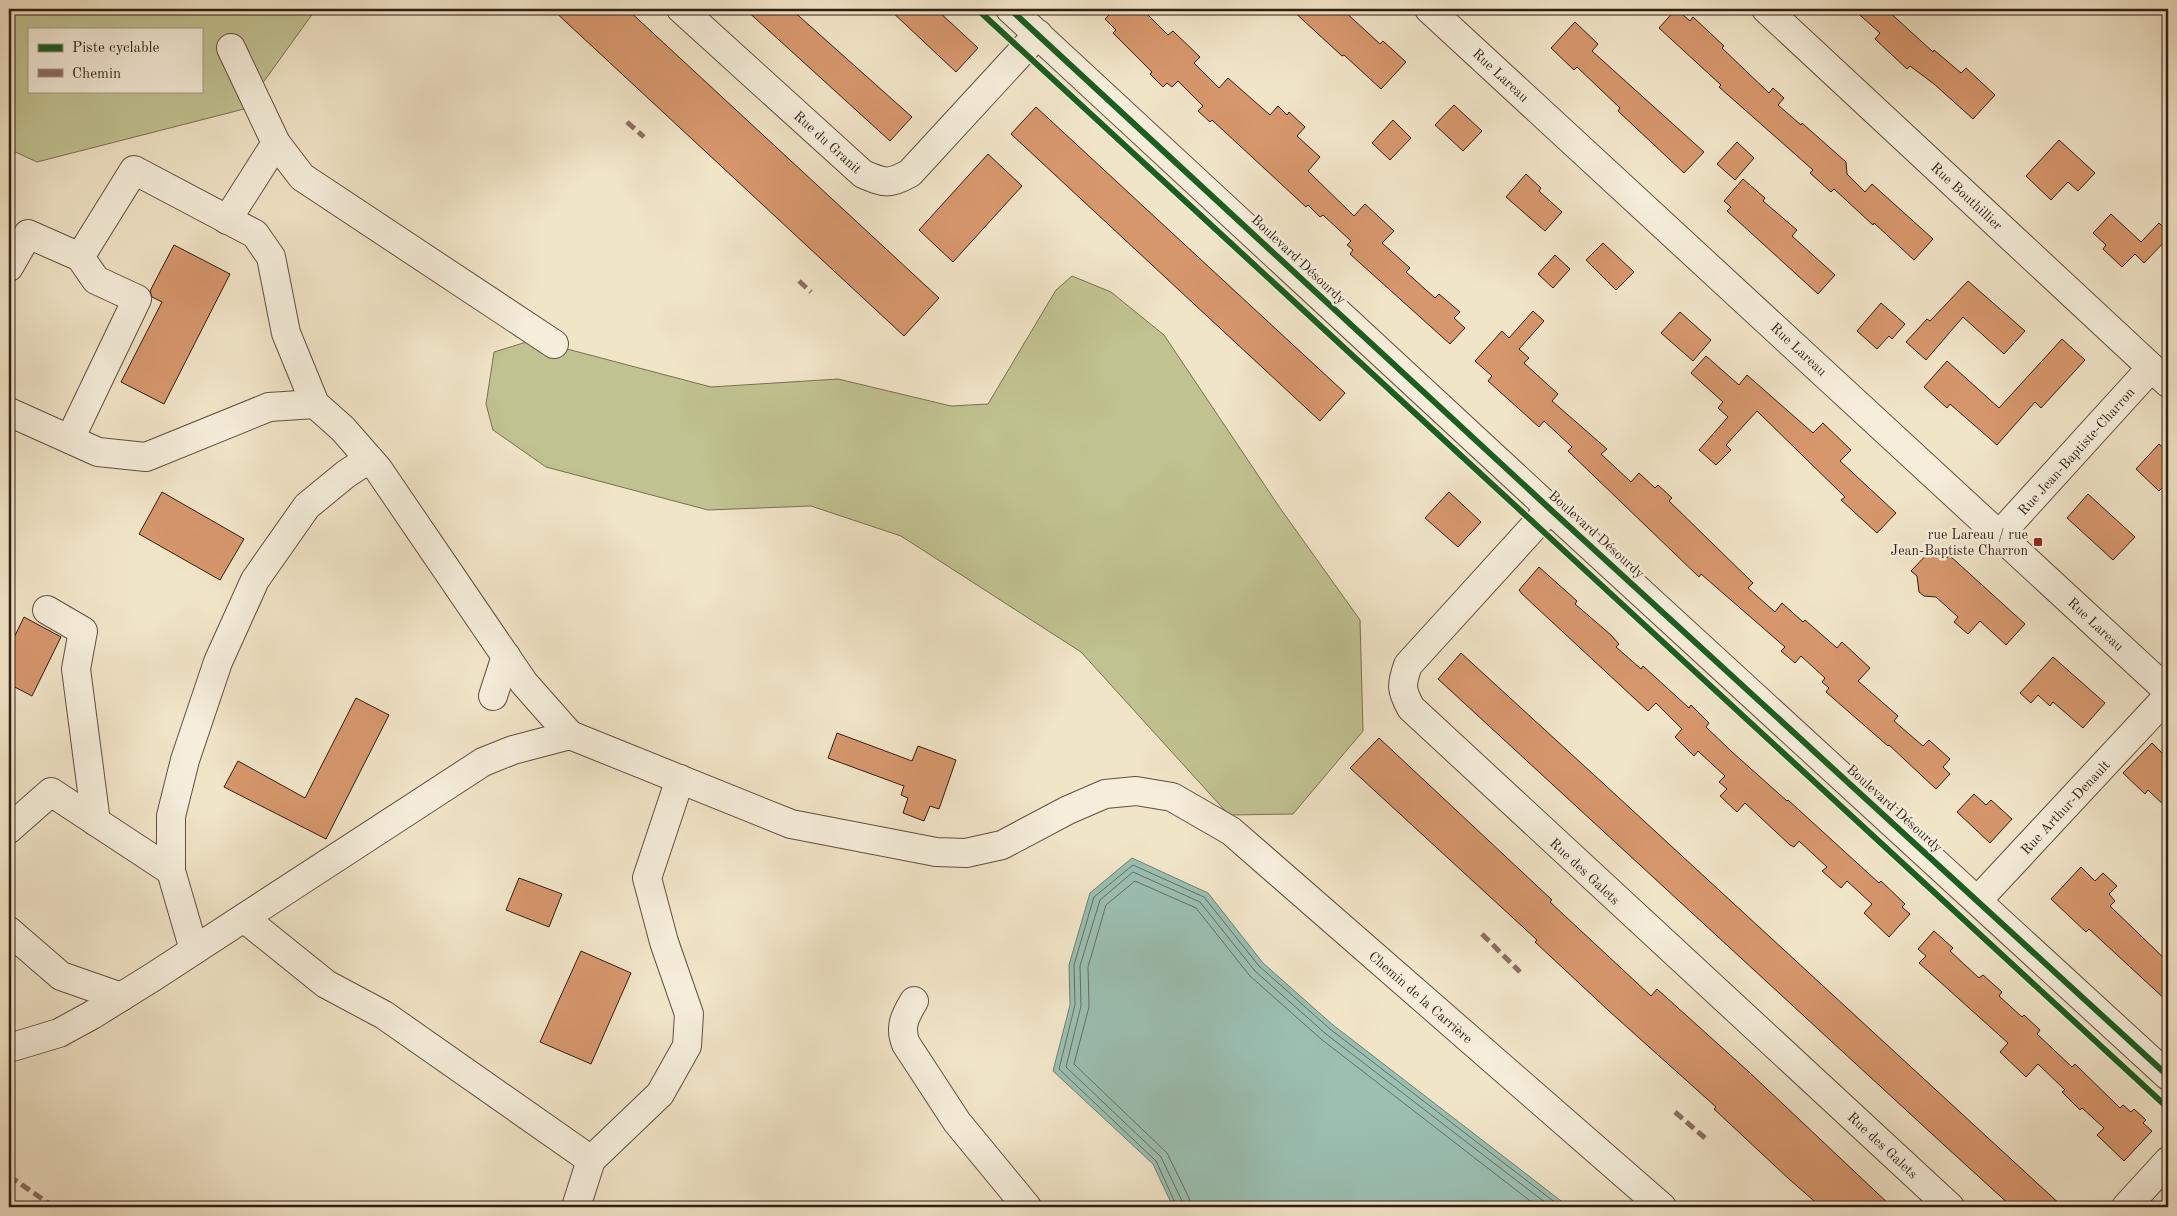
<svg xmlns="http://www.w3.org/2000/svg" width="2177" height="1216" font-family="'Old Standard TT',serif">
  <rect width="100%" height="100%" fill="#f1e5c8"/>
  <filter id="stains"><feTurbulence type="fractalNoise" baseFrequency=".004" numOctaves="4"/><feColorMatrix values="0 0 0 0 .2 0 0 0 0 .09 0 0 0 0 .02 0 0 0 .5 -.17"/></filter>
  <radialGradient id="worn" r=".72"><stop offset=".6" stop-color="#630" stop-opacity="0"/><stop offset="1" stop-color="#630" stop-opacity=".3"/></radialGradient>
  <!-- green -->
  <g fill="#c1c291" stroke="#797052" fill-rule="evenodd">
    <path d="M9 9H316L244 109 37 162 9 149ZM29 29H201V91H29Z"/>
    <path d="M1072 276 1111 292 1164 335 1280 508 1360 620 1363 731 1293 814 1229 815 1081 652 901 536 811 506 708 510 546 467 493 430 486 404 494 352 533 340 711 387 838 379 951 406 988 404 1056 290Z"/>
  </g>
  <!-- water -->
  <path fill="#9bbfb1" stroke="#717e72" d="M1132 858 1208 893 1263 963 1333 1025 1569 1207H1173L1153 1164 1053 1071 1070 1005 1069 965 1090 893Z"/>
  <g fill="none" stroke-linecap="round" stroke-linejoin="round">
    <!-- shore -->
    <g stroke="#666e62" stroke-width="1">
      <path d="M1177 1207 1156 1161 1059 1069 1075 1005 1074 965 1094 897 1133 865 1204 897 1259 966 1330 1029 1561 1207"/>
      <path d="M1183 1207 1182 1201 1161 1157 1066 1067 1081 1006 1080 966 1100 900 1133 872 1200 902 1255 971 1326 1034 1551 1207"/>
      <path d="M1191 1207 1189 1198 1167 1153 1074 1064 1089 1007 1088 967 1106 905 1135 881 1196 908 1250 976 1321 1039 1538 1207"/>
    </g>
  </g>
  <!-- building -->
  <g fill="#d7976d" stroke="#311d13">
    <path d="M552 9H627L939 298 904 336Z"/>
    <path d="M745 9H791L912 117 890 141Z"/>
    <path d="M889 9H936L978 48 956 72Z"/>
    <path d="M1115 9H1142L1168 35 1173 31 1200 57 1194 63 1219 88 1228 78 1270 115 1278 106 1287 115 1289 112 1305 127 1297 136 1320 157 1308 171 1354 216 1365 204 1394 231 1382 243 1410 268 1406 272 1435 298 1439 294 1460 312 1454 318 1465 328 1450 344 1350 254 1353 250 1347 245 1351 241 1323 215 1320 217 1308 205 1306 207 1212 120 1210 122 1198 111 1203 106 1178 81 1172 87 1167 83 1163 87 1150 74 1152 72 1113 33 1116 30 1105 19Z"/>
    <path d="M1291 9H1342L1380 44 1383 41 1406 62 1381 89 1344 55 1342 56Z"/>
    <path d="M1676 9 1690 21 1693 17 1724 46 1722 48 1769 93 1773 88 1784 98 1778 105 1801 125 1802 123 1846 162 1847 174 1865 192 1872 184 1933 239 1914 260 1874 223 1873 225 1834 189 1831 192 1810 173 1813 170 1719 87 1721 85 1659 28Z"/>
    <path d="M1853 9H1886L1933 52 1934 50 1961 73 1966 68 1995 95 1973 119 1934 84 1910 66 1907 69 1875 39 1880 33Z"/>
    <path d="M1575 22 1598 44 1592 51 1704 152 1684 173 1618 111 1620 108 1577 67 1574 70 1551 48Z"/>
    <path d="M1454 105 1482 131 1463 151 1435 125Z"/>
    <path d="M1036 107 1345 393 1320 421 1011 134Z"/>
    <path d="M1393 120 1411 138 1390 160 1372 143Z"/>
    <path d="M2059 140 2095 173 2078 191 2068 182 2051 200 2026 176Z"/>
    <path d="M1737 142 1754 158 1735 180 1717 164Z"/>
    <path d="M988 154 1022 186 953 262 919 230Z"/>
    <path d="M1526 174 1541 188 1539 191 1562 212 1545 231 1506 197Z"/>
    <path d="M1743 179 1765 198 1763 201 1797 230 1792 236 1835 275 1818 294 1727 211 1731 207 1724 201Z"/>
    <path d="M2111 214 2141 242 2159 223 2168 232V238L2144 263 2135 254 2122 267 2103 249 2106 245 2093 233Z"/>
    <path d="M1603 243 1634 272 1616 290 1586 260Z"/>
    <path d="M174 245 230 274 164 404 121 382 162 302 152 297 150 291Z"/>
    <path d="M1555 255 1570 269 1553 288 1538 274Z"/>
    <path d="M1968 281 2025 331 2004 354 1963 317 1926 360 1906 342 1927 319 1930 321Z"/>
    <path d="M1881 303 1905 324 1892 339 1889 336 1877 349 1857 331Z"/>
    <path d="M1533 311 1544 321 1519 349 1529 358 1524 363 1558 394 1552 401 1607 449 1601 454 1631 482 1639 473 1655 488 1658 485 1672 498 1669 501 1753 583 1748 588 1775 612 1782 603 1803 622 1805 620 1837 648 1842 642 1870 668 1858 681 1898 716 1894 721 1923 746 1929 740 1950 759 1943 767 1950 774 1936 789 1889 745 1888 746 1826 692 1829 688 1822 682 1825 678 1801 656 1795 663 1781 651 1785 647 1701 574 1699 577 1568 451 1572 447 1544 421 1539 427 1488 381 1492 376 1475 361 1502 331 1509 338Z"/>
    <path d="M1680 312 1711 340 1693 361 1661 333Z"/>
    <path d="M2062 339 2085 360 2041 408 2035 402 1997 445 1950 404 1947 408 1924 387 1947 361 1999 408Z"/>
    <path d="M1706 356 1739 385 1747 375 1813 433 1823 423 1851 450 1840 461 1896 513 1877 533 1841 500 1845 497 1757 411 1726 445 1731 450 1716 465 1699 450 1728 417 1718 408 1723 402 1691 373Z"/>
    <path d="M2159 444 2168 452V482L2159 491 2136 469Z"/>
    <path d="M162 492 244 539 220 580 139 534Z"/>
    <path d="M1449 492 1481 522 1458 547 1425 518Z"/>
    <path d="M2088 494 2135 537 2113 560 2067 518Z"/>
    <path d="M1934 547 1947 558 1949 555 2025 624 2006 645 1980 621 1968 634 1954 622 1958 617 1936 597 1924 596 1919 592 1917 576 1911 571Z"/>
    <path d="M1539 567 1577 601 1575 604 1611 635 1619 644 1616 647 1641 669 1643 666 1689 708 1691 705 1709 723 1706 727 1731 751 1787 801 1788 800 1879 883 1881 881 1905 904 1902 907 1910 914 1889 937 1864 913 1872 904 1847 881 1841 888 1822 871 1827 867 1799 841 1794 847 1790 845 1745 803 1737 812 1720 796 1727 789 1719 782 1725 776 1698 751 1694 756 1675 737 1682 729 1656 703 1648 711 1522 594 1519 590Z"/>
    <path d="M24 617 61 637 32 696 9 684V648Z"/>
    <path d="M1461 653 1593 774 2063 1207H2012L1944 1145 1438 679Z"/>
    <path d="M2053 657 2105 703 2083 728 2053 702 2050 706 2038 695 2031 703 2020 693Z"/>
    <path d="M356 698 389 715 326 839 224 787 238 761 305 798Z"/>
    <path d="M837 733 912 761 918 746 956 760 939 809 930 806 924 821 903 813 908 798 901 795 904 786 828 758Z"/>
    <path d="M1379 738 1552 900 1550 902 1651 996 1657 989 1749 1072 1892 1207H1821L1789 1179 1714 1109 1716 1107 1609 1011 1535 942 1537 940 1350 768Z"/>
    <path d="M2152 743 2168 759V809L2148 790 2145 794 2123 773Z"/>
    <path d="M1974 794 1986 805 1991 800 2012 819 1990 843 1957 812Z"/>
    <path d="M2081 867 2095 881 2103 873 2117 886 2109 894 2115 901 2110 906 2168 962V1002L2089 929 2086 932 2051 899Z"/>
    <path d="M519 878 562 894 549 927 506 910Z"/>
    <path d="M1934 931 1953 948 1950 951 1979 978 1983 975 2002 992 1999 996 2022 1017 2024 1015 2040 1030 2037 1034 2072 1067 2075 1064 2120 1108 2123 1105 2131 1112 2134 1109 2146 1120 2143 1123 2152 1131 2124 1161 2097 1135 2104 1128 2082 1108 2080 1110 2062 1092 2065 1090 2038 1064 2026 1077 2000 1052 2008 1043 1919 963 1926 956 1918 949Z"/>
    <path d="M581 951 631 973 591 1064 540 1042Z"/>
  </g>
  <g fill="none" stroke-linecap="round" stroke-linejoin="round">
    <defs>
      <g id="minor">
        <path d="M681 9 863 174C884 183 889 185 910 173L1038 34"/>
        <path d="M1010 9 1550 509 2168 1076"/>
        <path d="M1429 9 2168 691"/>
        <path d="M1766 9 2168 383"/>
        <path d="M276 143 302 177 554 344"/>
        <path d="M227 220 276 143 231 48"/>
        <path d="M80 257 134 170 255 234 271 257 286 333 315 404 343 429 378 469 524 683 570 735"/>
        <path d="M9 267 28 234 80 257 96 280 137 299 70 439"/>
        <path d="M9 412 98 452 146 457 269 407 315 404"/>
        <path d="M1550 509 1408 665C1401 685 1401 690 1411 708L1950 1207"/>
        <path d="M2000 534 2151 368"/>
        <path d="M47 610 83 631 76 669 96 822"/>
        <path d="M493 696 506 656"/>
        <path d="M9 829 51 792 171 871 194 950"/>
        <path d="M171 871V816L185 760 218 662 255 580 307 506 346 474 369 459"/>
        <path d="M1978 900 2168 696"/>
        <path d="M244 918 326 984 384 1015 591 1160 576 1207"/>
        <path d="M9 931 61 976 121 997"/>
        <path d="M914 1001C905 1016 899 1027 906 1044L957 1122 1027 1207"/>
        <path d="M9 1048 59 1033 92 1015 153 977 483 762 513 750 570 735 791 824 936 852 966 853 1002 845 1068 810 1105 794 1136 791 1172 797 1231 831 1662 1207"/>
        <path d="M591 1160 660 1094 687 1046 689 1014 664 942 647 878 680 779"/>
        <path d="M2126 1207 2168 1161"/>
      </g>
    </defs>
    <!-- minor casing -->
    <use href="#minor" stroke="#614f40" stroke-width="30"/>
    <!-- minor -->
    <use href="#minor" stroke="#f6eedb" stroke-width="28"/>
    <!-- quiet -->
    <g stroke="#8d6e63" stroke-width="5" stroke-dasharray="10 5" stroke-linecap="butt">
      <path d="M627 122 644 137"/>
      <path d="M799 281 811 292"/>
      <path d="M1482 934 1520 972"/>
      <path d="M1675 1112 1705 1138"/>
      <path d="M9 1176 54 1207"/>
    </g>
    <defs>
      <g id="cycleway">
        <path d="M977 9 2168 1108"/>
        <path d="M1010 9 1550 509 2168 1076"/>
      </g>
    </defs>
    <!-- cycleway casing -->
    <use href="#cycleway" stroke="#f6eedb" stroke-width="9"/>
    <!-- cycleway -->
    <use href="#cycleway" stroke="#1b5e20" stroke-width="6"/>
  </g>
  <!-- markers -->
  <rect fill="#8f2418" stroke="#f6eedb" stroke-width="2" x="2033" y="537" width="10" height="10" rx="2.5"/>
  <g text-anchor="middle" stroke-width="5" stroke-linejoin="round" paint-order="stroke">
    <!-- street labels -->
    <g font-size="14" fill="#311d13" stroke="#f6eedb">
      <text transform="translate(1501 75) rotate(43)" y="5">Rue Lareau</text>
      <text transform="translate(828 142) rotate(42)" y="5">Rue du Granit</text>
      <text transform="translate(1967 196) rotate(43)" y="5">Rue Bouthillier</text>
      <text transform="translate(1299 259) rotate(43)" y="5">Boulevard Désourdy</text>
      <text transform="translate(1799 349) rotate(43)" y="5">Rue Lareau</text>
      <text transform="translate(2076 451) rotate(-48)" y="5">Rue Jean-Baptiste-Charron</text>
      <text transform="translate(1597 534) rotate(42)" y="5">Boulevard Désourdy</text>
      <text transform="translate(2096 624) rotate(43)" y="5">Rue Lareau</text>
      <text transform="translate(2065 807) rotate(-47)" y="5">Rue Arthur-Denault</text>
      <text transform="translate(1895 808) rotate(42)" y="5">Boulevard Désourdy</text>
      <text transform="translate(1585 871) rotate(43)" y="5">Rue des Galets</text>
      <text transform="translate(1421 997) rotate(41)" y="5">Chemin de la Carrière</text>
      <text transform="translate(1883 1145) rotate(43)" y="5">Rue des Galets</text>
    </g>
    <!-- poi labels -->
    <g font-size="14" fill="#311d13" stroke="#f6eedb" text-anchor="end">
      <text x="2028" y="539">rue Lareau / rue<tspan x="2028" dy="16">Jean-Baptiste Charron</tspan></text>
    </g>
  </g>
  <!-- margin -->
  <rect width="2177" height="1216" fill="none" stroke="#f1e5c8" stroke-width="30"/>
  <rect x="10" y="10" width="2157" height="1196" fill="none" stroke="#311d13" stroke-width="2.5"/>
  <rect x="15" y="15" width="2147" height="1186" fill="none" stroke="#311d13"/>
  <!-- legend -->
  <rect x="28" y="28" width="175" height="65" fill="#f6eedb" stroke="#a79a8b"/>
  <rect x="38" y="44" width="25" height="8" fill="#1b5e20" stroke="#a79a8b"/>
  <text x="72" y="52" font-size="15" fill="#311d13">Piste cyclable</text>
  <rect x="38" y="69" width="25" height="8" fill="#8d6e63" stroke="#a79a8b"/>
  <text x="72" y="78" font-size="15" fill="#311d13">Chemin</text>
  <rect width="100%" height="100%" filter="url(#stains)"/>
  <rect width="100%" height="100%" fill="url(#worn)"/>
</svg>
